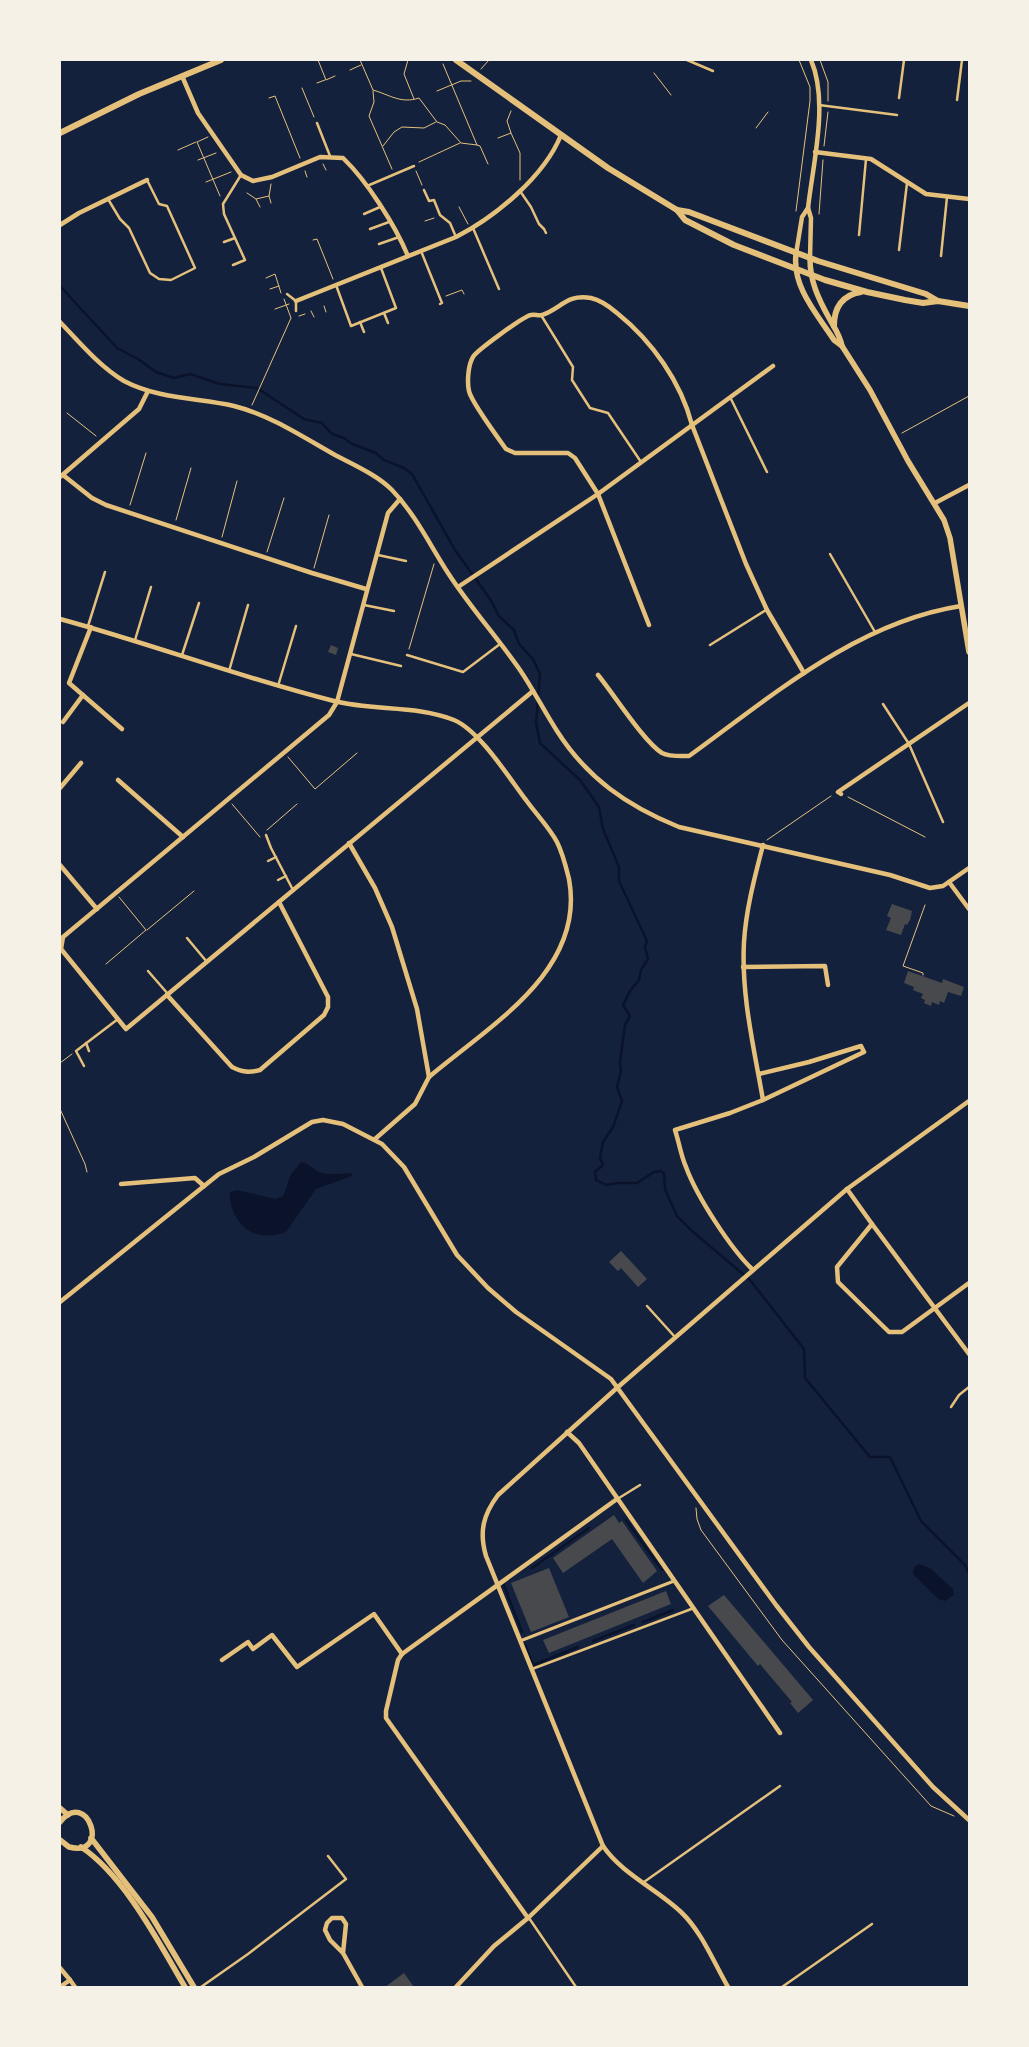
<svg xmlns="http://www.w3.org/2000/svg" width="1029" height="2047" font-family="Inter,sans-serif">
  <rect width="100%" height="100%" fill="#14213d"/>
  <!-- water -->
  <g fill="#0b132b">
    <path d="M301 1162C309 1163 312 1169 319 1172 328 1176 341 1173 352 1173V1176L316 1189 286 1232C276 1236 262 1237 251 1232 238 1226 228 1205 230 1192L237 1190 276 1199 283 1196 291 1174Z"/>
    <path d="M919 1564 930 1568 953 1589 954 1595 945 1601 938 1599 913 1574 914 1567Z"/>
  </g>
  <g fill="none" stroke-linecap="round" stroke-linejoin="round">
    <!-- stream -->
    <g stroke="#0b132b" stroke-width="2.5">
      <path d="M60 286 117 348 138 359 156 372 174 378 190 374 220 384 257 388 304 419 322 423 332 434 344 438 352 444 376 453 384 460 404 468 412 474 455 550 490 599 499 616 514 630 519 644 533 659 540 674 536 723 540 743 580 780 599 807 603 829 619 867V881L647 941 645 947 648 959 641 970 639 980 630 991 623 1005 630 1016 625 1025 620 1062 621 1071 617 1087 622 1101 613 1127 603 1142 600 1158 603 1165 595 1172 596 1180 606 1185 618 1183H637L654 1172 661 1171 664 1174 665 1189 677 1216 692 1231 750 1280 804 1349 805 1378 870 1457H890L921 1521 965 1565 969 1573"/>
      <path d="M626 1520 662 1570"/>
      <path d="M532 1568 589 1528"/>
      <path d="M503 1583 522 1632"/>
      <path d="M643 1622 673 1610"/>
      <path d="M593 1641 634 1625"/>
      <path d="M525 1645 533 1665 578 1647"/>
    </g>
  </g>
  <!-- building -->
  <g fill="#48494c">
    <path d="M331 645 338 648 336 655 328 652Z"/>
    <path d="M892 904 912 911 910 920 907 925 905 924 901 935 886 930 891 918 887 916Z"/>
    <path d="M908 971 942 983 943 979 964 987 961 996 948 992 944 1003 940 1001 939 1005 932 1002 931 1006 924 1003 925 1000 921 998 923 994 913 990 914 987 904 983Z"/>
    <path d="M621 1251 647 1279 638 1287 621 1268 618 1271 609 1262Z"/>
    <path d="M614 1515 619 1523 622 1521 657 1571 643 1583 612 1539 563 1573 553 1558Z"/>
    <path d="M549 1568 569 1617 531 1632 511 1583Z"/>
    <path d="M666 1591 671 1604 549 1653 543 1640Z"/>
    <path d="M724 1595 813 1700 798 1713 790 1703 792 1702 760 1664 758 1666 708 1606Z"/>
    <path d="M404 1973 414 1987H385Z"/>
  </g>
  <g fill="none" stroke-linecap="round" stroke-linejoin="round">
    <!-- path -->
    <g stroke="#e5c07b" stroke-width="1">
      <path d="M318 60 326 80 335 76"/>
      <path d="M360 60 373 90C390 95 401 104 419 98L437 122 445 125 461 143 477 145"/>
      <path d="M408 60 404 74 414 99"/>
      <path d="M820 60 828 82V101"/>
      <path d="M443 64 477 145 480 146 488 164"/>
      <path d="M481 69 489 60"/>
      <path d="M350 70 361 65"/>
      <path d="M654 73 671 95"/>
      <path d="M317 83 325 80"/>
      <path d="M302 88 314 117"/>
      <path d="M373 91 374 102 369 116 392 169"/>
      <path d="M437 91 461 81H471"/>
      <path d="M269 98 275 96 300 158"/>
      <path d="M756 128 768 112"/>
      <path d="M511 133 520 153V180"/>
      <path d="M208 137 197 142 220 196"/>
      <path d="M498 138 511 133 507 121 511 111"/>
      <path d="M383 146 394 132 402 127 424 128 436 122"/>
      <path d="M824 146 828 112"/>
      <path d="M178 150 196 142"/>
      <path d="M198 160 216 153"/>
      <path d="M419 162 460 143"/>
      <path d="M323 164 326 170"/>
      <path d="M305 171 307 177"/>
      <path d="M416 171 422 185"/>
      <path d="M206 182 231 172"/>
      <path d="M271 184 269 196 271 203"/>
      <path d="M247 193 256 199"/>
      <path d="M260 207 256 199 269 196"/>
      <path d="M459 207 468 224"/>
      <path d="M796 211 810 101V87L799 60"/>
      <path d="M819 214 823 160"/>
      <path d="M425 221 434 218"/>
      <path d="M313 240 317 239 333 279"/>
      <path d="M266 278 275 274 281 293"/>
      <path d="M270 289 279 286"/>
      <path d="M446 296 462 290 464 294"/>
      <path d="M324 306 326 312"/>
      <path d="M275 309 289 304"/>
      <path d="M311 311 314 317"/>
      <path d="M299 316 305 314"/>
      <path d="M252 405 291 318 284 299"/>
      <path d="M67 413 96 436"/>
      <path d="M902 433 969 396"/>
      <path d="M130 505 146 453"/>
      <path d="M176 520 191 468"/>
      <path d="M222 537 237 481"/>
      <path d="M267 552 284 498"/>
      <path d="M314 568 329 515"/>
      <path d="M409 649 434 564"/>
      <path d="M288 757 315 789 357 753"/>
      <path d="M848 797 925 837"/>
      <path d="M232 804 260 837"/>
      <path d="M267 830 297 804"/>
      <path d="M767 840 831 796"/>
      <path d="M147 930 194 891"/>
      <path d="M106 964 146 930 119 897"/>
      <path d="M923 975V973L903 966 925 905"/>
      <path d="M60 1063 72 1054"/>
      <path d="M60 1109 85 1164 87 1172"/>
      <path d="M696 1508 697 1519 701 1530 782 1640 931 1806 954 1816"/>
    </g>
    <!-- service -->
    <g stroke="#e5c07b" stroke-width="2.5">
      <path d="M687 60 713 71"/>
      <path d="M899 98 904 60"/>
      <path d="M957 100 962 60"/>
      <path d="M819 105 897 115"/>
      <path d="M317 123 330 156"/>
      <path d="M367 186 414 166"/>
      <path d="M424 190 429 201 434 200 440 215 450 223 456 237"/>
      <path d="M520 191 531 207 539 224 544 229 546 233"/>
      <path d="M108 199 120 219 129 228 150 273 159 279 171 280 195 268 167 206 159 204 147 180"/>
      <path d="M364 214 380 207"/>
      <path d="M473 228 499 289"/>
      <path d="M370 229 389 222"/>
      <path d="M859 235 866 159"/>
      <path d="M224 242 235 238"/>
      <path d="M379 244 399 237"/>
      <path d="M899 250 907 183"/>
      <path d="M421 251 442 303 440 304"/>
      <path d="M941 256 947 197"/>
      <path d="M233 265 245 260 224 214 223 204 241 175"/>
      <path d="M336 285 351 326 396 308 381 268"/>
      <path d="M287 294 296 301V311"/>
      <path d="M384 313 388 323"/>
      <path d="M541 315 573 367 572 380 590 408 608 413 641 462"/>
      <path d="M360 322 364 332"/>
      <path d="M731 399 767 472"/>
      <path d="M830 554 875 632"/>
      <path d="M378 555 406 561"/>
      <path d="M364 605 394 611"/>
      <path d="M88 626 105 572"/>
      <path d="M135 640 151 587"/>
      <path d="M710 645 766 610"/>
      <path d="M351 654 401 666"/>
      <path d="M182 655 199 603"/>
      <path d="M407 655 463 672 500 644"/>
      <path d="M229 671 248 605"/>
      <path d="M278 686 296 626"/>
      <path d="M883 704 909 744 943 822"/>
      <path d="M266 835 271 848 293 890"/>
      <path d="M268 861 276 857"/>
      <path d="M278 880 286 876"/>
      <path d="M187 938 207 962"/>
      <path d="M148 971 168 994"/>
      <path d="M86 1043 89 1051"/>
      <path d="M84 1066 76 1051 118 1019"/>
      <path d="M647 1306 675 1337"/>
      <path d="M951 1407 959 1395 969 1387"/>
      <path d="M619 1498 640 1485"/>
      <path d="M532 1669 694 1608"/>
      <path d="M644 1882 780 1786"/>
      <path d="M529 1918 576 1987"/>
      <path d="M201 1987 248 1954 346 1879 328 1856"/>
      <path d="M782 1987 872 1924"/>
    </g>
    <!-- pedestrian -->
    <path stroke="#e5c07b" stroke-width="3" d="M520 1641 674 1581"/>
    <!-- minor -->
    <g stroke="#e5c07b" stroke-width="4.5">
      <path d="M182 76 198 113 241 175 253 181 272 177 320 157 343 158C367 181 395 225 408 256"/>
      <path d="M815 152 871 159 926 194 969 199"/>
      <path d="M60 225 79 213 147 180"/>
      <path d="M796 254 802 217 808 208"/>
      <path d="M810 259 811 218 808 208C813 163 829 102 811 60"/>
      <path d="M296 301 456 237C495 217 544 177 561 135"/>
      <path d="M60 322C79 342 100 367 124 381 158 399 198 398 234 406 270 415 303 437 335 455 354 465 377 475 392 490 415 514 430 545 448 573 470 607 497 637 520 670 533 689 544 711 557 731 587 778 627 806 679 827L890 875 930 888 943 886 969 868"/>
      <path d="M63 475 92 498 106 505 312 573 366 589"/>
      <path d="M60 477 139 409 148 391"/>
      <path d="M400 499 388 513 337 702 329 715 63 937 61 949 126 1029 533 691"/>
      <path d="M935 503 969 485"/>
      <path d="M458 587 598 494 773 366"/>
      <path d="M60 619C152 644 242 678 334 701 373 711 417 705 454 720 480 731 509 778 526 800 536 814 549 827 557 842 563 854 566 867 569 879 586 971 489 1026 429 1077"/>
      <path d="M649 625 598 494 575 458 568 453H515L506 449C498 438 471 401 469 391 467 382 468 365 473 357 476 351 524 316 531 315 535 314 538 316 542 315 562 308 566 294 591 298 600 300 610 307 617 313 652 341 681 382 692 425L746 564 767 610 804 673"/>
      <path d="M91 627 69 683 122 729"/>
      <path d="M598 675C613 693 644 742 662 753 670 757 680 756 689 756 772 696 857 622 961 606"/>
      <path d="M63 722 83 695"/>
      <path d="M118 780 183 837"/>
      <path d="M60 788 81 763"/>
      <path d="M841 794 838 792 969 703"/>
      <path d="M349 843 375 888 392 927 417 1009 429 1077 415 1104 375 1139"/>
      <path d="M763 845C755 876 746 909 744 942 741 995 754 1048 763 1100"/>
      <path d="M60 865 97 909"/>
      <path d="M949 882 969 909"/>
      <path d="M743 967 825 966 828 985"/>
      <path d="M167 995 232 1067C242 1072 249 1073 260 1070L324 1015 328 1007V997L279 902"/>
      <path d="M121 1184 195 1178 204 1186"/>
      <path d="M847 1189 872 1224 837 1267 838 1282 889 1332H902L969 1283"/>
      <path d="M872 1224 969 1354"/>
      <path d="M753 1270C731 1249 697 1197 686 1167 681 1156 679 1142 675 1130L730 1113 763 1100 864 1052 861 1046 809 1062 759 1074"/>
      <path d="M60 1302 219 1174 254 1157 312 1122 323 1120 343 1124 382 1144 404 1167 457 1255 488 1288 516 1312 611 1379 776 1605 809 1647 933 1787 969 1820"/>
      <path d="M567 1432 579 1443 780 1733"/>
      <path d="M222 1660 248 1642 253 1649 272 1635 297 1667 374 1614 402 1654"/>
      <path d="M528 1918 386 1718V1711L398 1660 402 1654 617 1499"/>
      <path d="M343 1953 346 1924 342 1918H332L327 1923 325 1930 330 1940 343 1953 362 1987"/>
      <path d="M60 1968 70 1980 60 1987"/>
      <path d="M70 1980 75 1987"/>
      <path d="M456 1987 494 1946 528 1918 603 1846"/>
      <path d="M728 1987C714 1963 702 1932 681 1912 657 1889 622 1874 603 1846L486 1556C479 1532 483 1515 498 1495L618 1387 847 1189 969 1101"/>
    </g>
    <!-- tertiary -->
    <g stroke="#e5c07b" stroke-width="5.5">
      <path d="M796 254C792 287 817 314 834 340L842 346 870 390 908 461 944 520 950 538 969 652"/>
      <path d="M810 259C810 281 818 298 829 318 834 327 840 335 842 346"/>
      <path d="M60 1808 68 1815"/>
      <path d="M60 1822C87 1787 112 1858 69 1847L60 1840"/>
      <path d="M91 1838 152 1917 194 1987"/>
      <path d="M81 1847C124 1875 159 1943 185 1987"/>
    </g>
    <!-- secondary -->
    <g stroke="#e5c07b" stroke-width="6">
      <path d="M456 60 608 168 677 210 689 212 818 261 926 294 938 301"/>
      <path d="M60 133 139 94 221 60"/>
      <path d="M677 210 685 220 734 245 825 280 867 292 905 300 923 303 938 301 969 306"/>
      <path d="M834 326C834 308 842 295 861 292"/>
    </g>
  </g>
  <!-- border -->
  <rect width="1029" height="2047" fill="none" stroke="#f6f1e7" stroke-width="122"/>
</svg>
